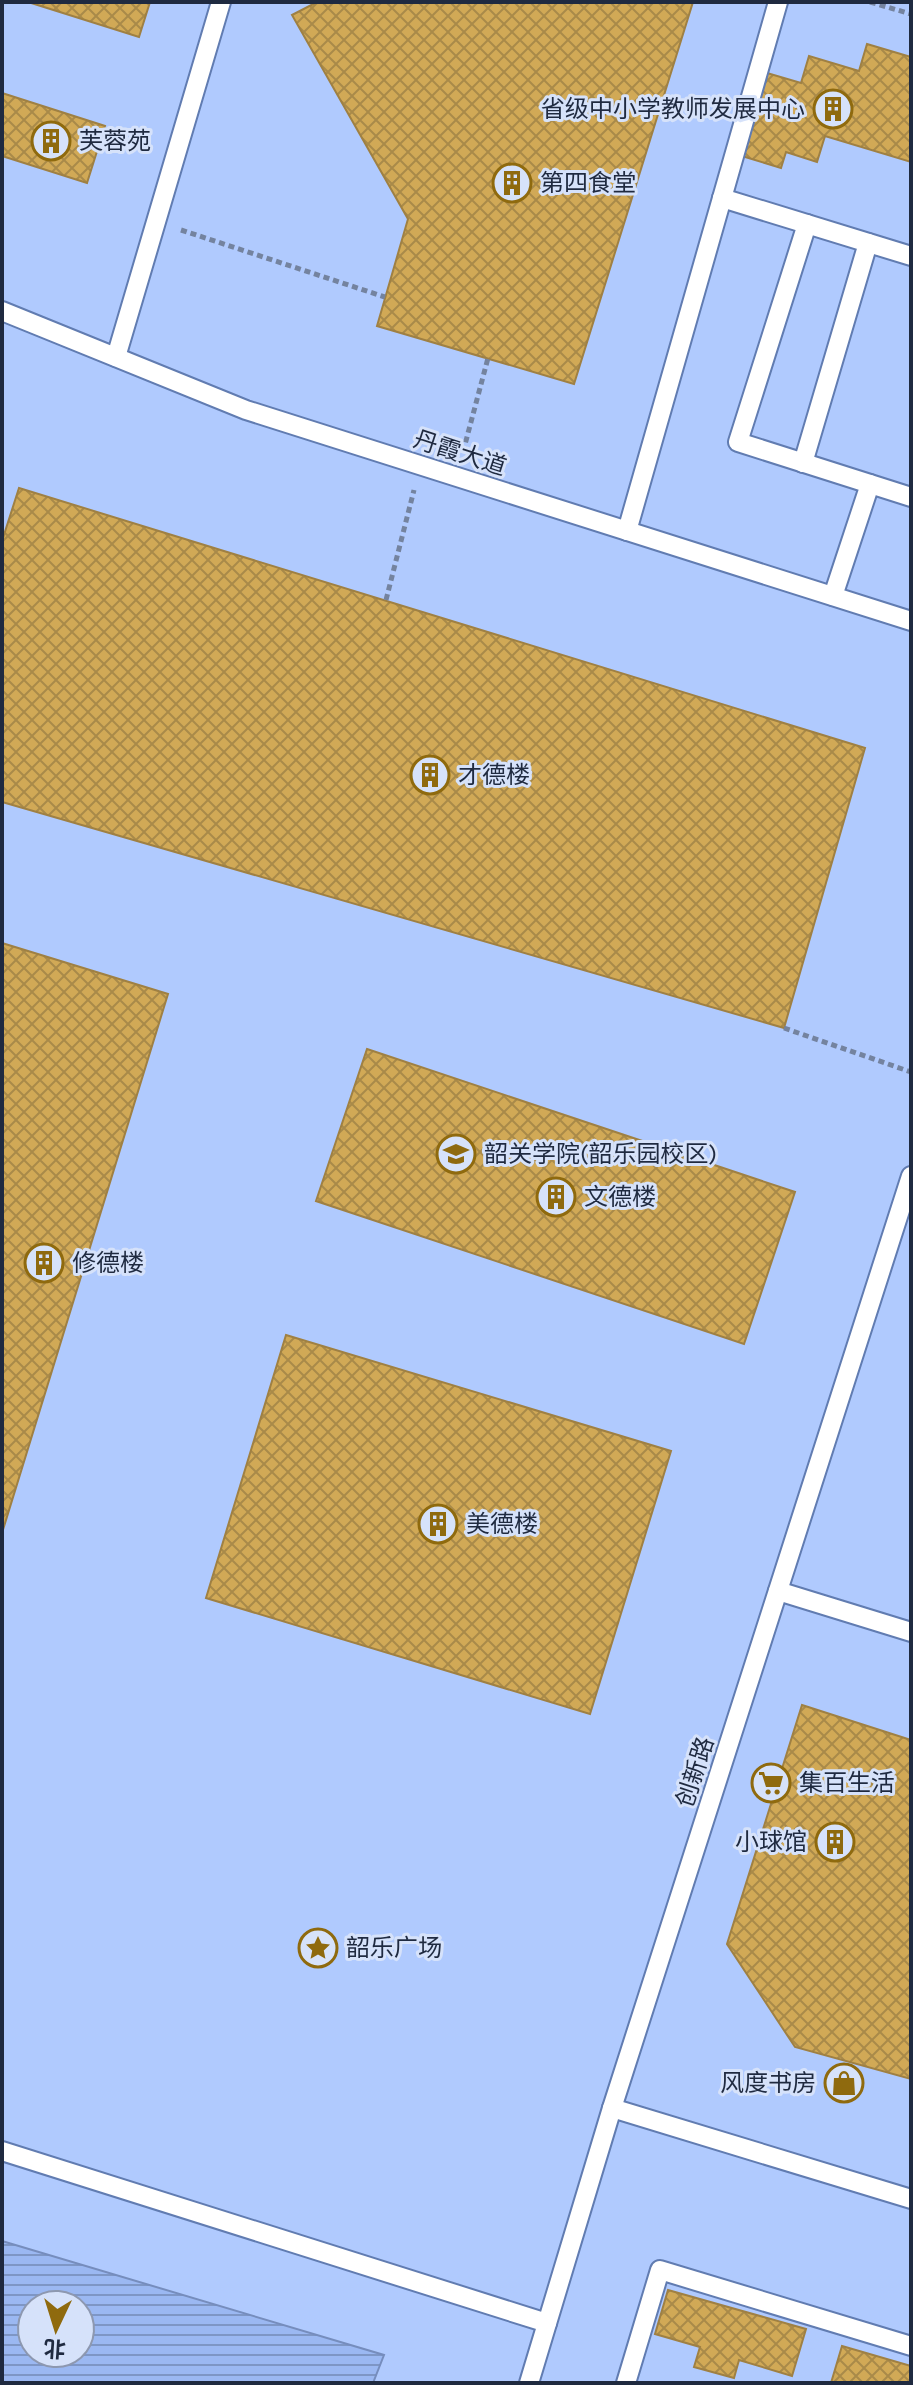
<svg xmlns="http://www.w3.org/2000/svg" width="913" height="2385" font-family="Karla,'Noto Sans SC',sans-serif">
  <defs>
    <pattern id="water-rules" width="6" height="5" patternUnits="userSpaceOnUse" patternTransform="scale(2)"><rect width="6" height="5" fill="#9bb8f2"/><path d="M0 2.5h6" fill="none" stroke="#7e96c5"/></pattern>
    <pattern id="building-cross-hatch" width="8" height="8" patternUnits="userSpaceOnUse" patternTransform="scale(2)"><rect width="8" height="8" fill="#d1a956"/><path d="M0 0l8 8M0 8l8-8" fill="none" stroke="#a98a49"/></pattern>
  </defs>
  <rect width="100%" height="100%" fill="#c3d5f8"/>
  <!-- built -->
  <path fill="#b0cafe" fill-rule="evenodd" d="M2 2H911V2383H2ZM32 2305H80V2353H32Z"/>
  <!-- water -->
  <path fill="url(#water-rules)" stroke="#768dbd" stroke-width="2" fill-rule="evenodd" d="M2 2241 384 2355 373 2383H2ZM32 2305H80V2353H32Z"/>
  <!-- building -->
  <g fill="url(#building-cross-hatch)" stroke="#9f8043" stroke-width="2">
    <path d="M28 2H150L139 37Z"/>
    <path d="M317 2H693L574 384 377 326 408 219 292 15Z"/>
    <path d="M867 44 911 57V162L825 136 817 162 786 152 781 168 742 156 767 73 801 83 809 56 859 71Z"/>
    <path d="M2 93 105 126 87 183 2 156Z"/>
    <path d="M19 488 865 748 784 1028 2 802V541Z"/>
    <path d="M2 943 168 994 2 1533Z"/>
    <path d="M367 1049 795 1192 744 1344 316 1201Z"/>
    <path d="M286 1335 671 1451 590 1714 206 1598Z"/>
    <path d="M802 1705 911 1740V2079L795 2047 727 1944Z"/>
    <path d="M668 2290 806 2329 792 2376 739 2360 734 2378 694 2367 700 2347 655 2334Z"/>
    <path d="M842 2346 911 2366V2383H831Z"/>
  </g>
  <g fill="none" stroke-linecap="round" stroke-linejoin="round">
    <defs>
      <g id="service">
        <path d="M722 198 911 256"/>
        <path d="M807 224 738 442 911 497"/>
        <path d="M2 311 246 410 911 621"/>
        <path d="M116 357 221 2"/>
        <path d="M803 463 868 243"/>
        <path d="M627 531 778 2"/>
        <path d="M833 596 870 484"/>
        <path d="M778 1591 911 1632"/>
        <path d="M612 2108 911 2199"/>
        <path d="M2 2151 547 2323"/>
        <path d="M529 2383 612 2108 911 1176"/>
        <path d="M626 2383 660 2270 911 2346"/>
      </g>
    </defs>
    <!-- service casing -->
    <use href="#service" stroke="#617cb1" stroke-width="22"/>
    <!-- path -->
    <g stroke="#74839f" stroke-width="5" stroke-dasharray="6 4" stroke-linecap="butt">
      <path d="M870 2 911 14"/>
      <path d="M181 230 385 297"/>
      <path d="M463 452 488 358"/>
      <path d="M386 600 414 490"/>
      <path d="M784 1028 911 1072"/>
    </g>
    <!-- service -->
    <use href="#service" stroke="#fff" stroke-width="18"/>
  </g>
  <!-- icons -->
  <defs>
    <symbol id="building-ring" viewBox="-11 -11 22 22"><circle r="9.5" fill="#d6e2fa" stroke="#8f6a0e" stroke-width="1.5"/><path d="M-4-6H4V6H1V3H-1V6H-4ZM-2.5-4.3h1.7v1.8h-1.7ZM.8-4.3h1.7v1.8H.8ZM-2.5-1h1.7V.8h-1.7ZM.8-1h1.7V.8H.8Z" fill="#8f6a0e"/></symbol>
    <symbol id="university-ring" viewBox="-11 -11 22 22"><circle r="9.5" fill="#d6e2fa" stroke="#8f6a0e" stroke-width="1.5"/><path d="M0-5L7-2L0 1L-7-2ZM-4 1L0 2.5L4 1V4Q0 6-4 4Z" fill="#8f6a0e"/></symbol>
    <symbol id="supermarket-ring" viewBox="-11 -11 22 22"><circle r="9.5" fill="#d6e2fa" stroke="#8f6a0e" stroke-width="1.5"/><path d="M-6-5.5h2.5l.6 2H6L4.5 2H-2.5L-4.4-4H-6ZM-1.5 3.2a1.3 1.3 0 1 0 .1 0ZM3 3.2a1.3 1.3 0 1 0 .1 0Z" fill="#8f6a0e"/></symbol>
    <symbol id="sight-ring" viewBox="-11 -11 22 22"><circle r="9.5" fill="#d6e2fa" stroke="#8f6a0e" stroke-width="1.5"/><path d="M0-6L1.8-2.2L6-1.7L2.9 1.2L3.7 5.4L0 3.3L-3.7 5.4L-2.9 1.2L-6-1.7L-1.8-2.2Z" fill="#8f6a0e"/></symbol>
    <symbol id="shop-ring" viewBox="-11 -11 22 22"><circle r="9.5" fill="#d6e2fa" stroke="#8f6a0e" stroke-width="1.5"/><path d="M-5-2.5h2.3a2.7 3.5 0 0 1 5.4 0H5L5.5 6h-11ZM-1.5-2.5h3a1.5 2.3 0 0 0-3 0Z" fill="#8f6a0e"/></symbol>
  </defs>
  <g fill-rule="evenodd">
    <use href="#building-ring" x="811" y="87" width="44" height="44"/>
    <use href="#building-ring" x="29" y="119" width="44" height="44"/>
    <use href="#building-ring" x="490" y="161" width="44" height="44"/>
    <use href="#building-ring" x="408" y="753" width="44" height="44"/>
    <use href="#university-ring" x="434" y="1132" width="44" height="44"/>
    <use href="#building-ring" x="534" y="1175" width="44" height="44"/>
    <use href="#building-ring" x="22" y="1241" width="44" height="44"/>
    <use href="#building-ring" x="416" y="1502" width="44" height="44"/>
    <use href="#supermarket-ring" x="749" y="1761" width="44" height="44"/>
    <use href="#building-ring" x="813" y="1820" width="44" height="44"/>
    <use href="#sight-ring" x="296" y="1926" width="44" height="44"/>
    <use href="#shop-ring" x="822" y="2061" width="44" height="44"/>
  </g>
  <g text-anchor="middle" stroke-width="6" stroke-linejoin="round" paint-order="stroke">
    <!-- poi labels -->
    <g font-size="24" fill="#1f2a40" stroke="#d6e2fa" text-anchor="start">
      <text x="805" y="117" text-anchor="end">省级中小学教师发展中心</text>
      <text x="79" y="149">芙蓉苑</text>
      <text x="540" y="191">第四食堂</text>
      <text x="458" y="783">才德楼</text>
      <text x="484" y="1162">韶关学院(韶乐园校区)</text>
      <text x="584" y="1205">文德楼</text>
      <text x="72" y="1271">修德楼</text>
      <text x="466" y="1532">美德楼</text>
      <text x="799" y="1791">集百生活</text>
      <text x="807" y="1850" text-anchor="end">小球馆</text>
      <text x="346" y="1956">韶乐广场</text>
      <text x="816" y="2091" text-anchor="end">风度书房</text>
    </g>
    <!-- street labels -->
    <g font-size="24" fill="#1f2a40" stroke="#d6e2fa">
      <text transform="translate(460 453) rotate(18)" y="8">丹霞大道</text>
      <text transform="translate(695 1772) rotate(-72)" y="8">创新路</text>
    </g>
  </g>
  <!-- border -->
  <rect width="913" height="2385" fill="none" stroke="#1f2a40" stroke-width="8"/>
  <!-- north arrow -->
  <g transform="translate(56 2329) rotate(184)"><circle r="38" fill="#d6e2fa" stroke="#8d98b0" stroke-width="2"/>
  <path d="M0-6L14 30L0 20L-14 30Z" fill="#8f6a0e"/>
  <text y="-12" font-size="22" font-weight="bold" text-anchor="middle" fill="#1f2a40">北</text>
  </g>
</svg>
